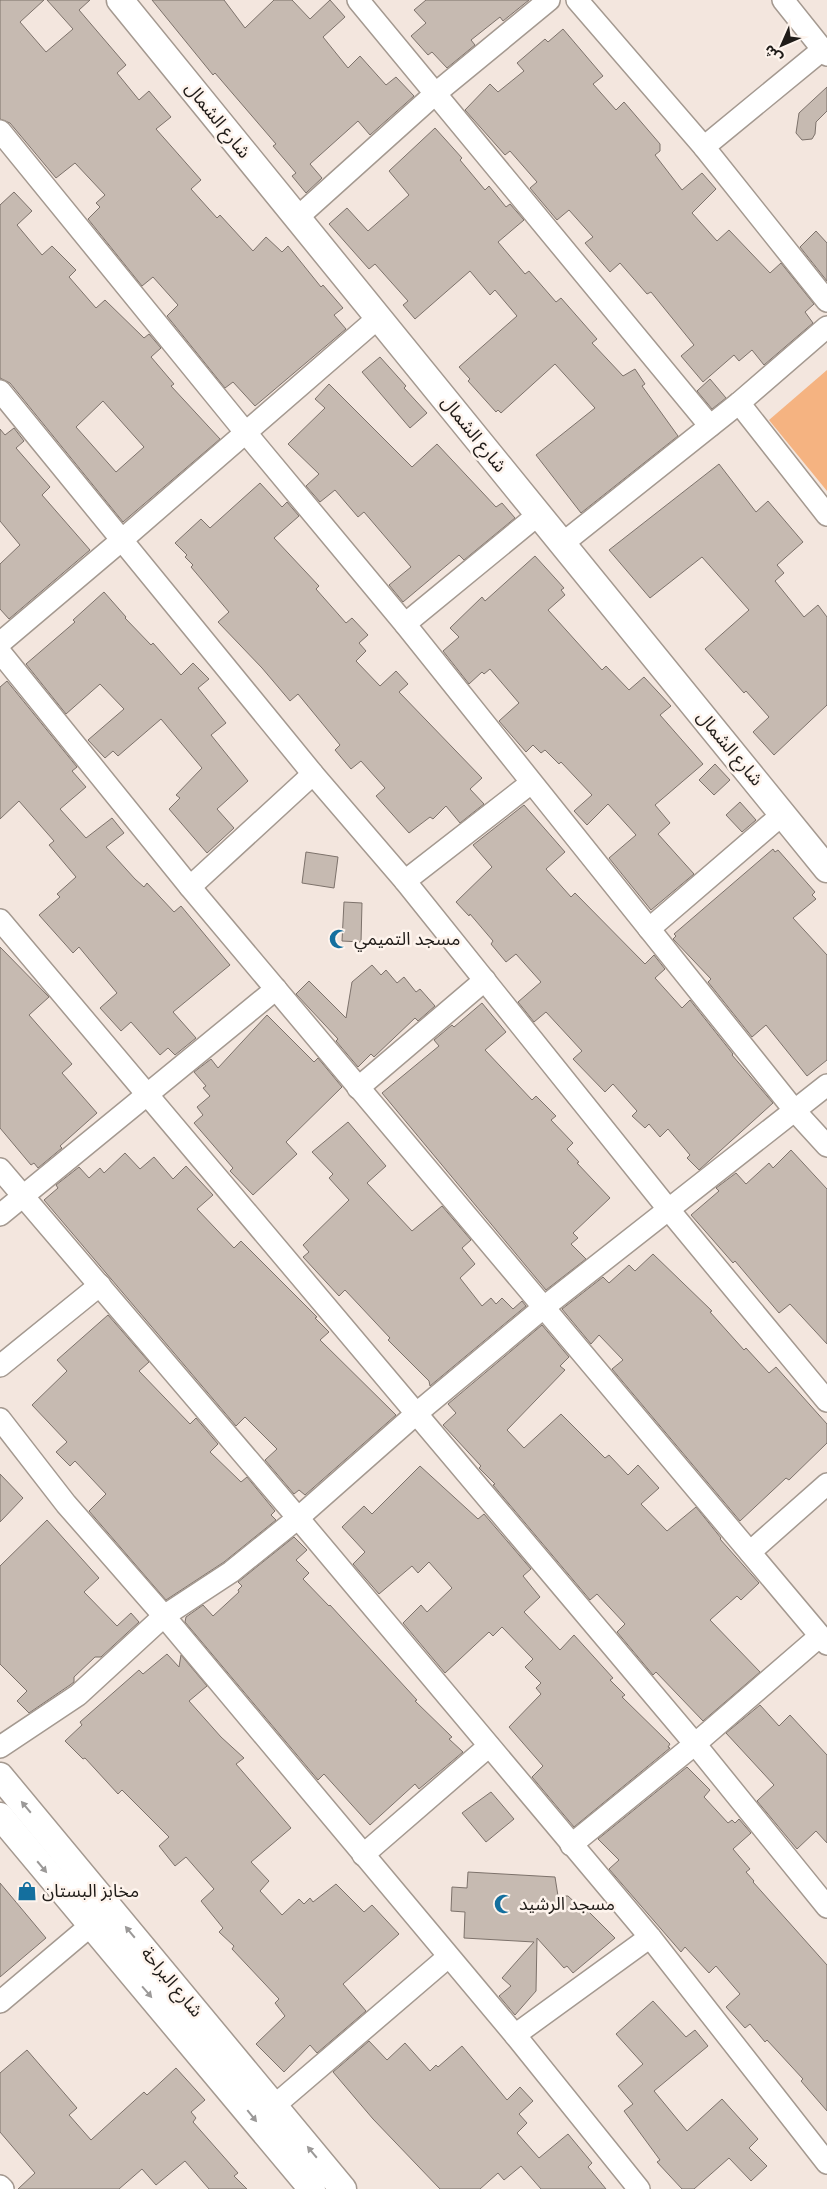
<svg xmlns="http://www.w3.org/2000/svg" width="827" height="2189" font-family="'IBM Plex Sans','Noto Sans Arabic',sans-serif">
  <rect width="100%" height="100%" fill="#f3e6de"/>
  <!-- green -->
  <path fill="#f5b381" d="M827 370V491L769 420Z"/>
  <!-- building -->
  <g fill="#c6bab1" stroke="#7d726b" fill-rule="evenodd">
    <path d="M0 0H44L20 22 46 52 73 29 47 0H90L79 10 126 65 117 73 139 100 149 91 171 117 156 129 201 180 191 189 217 218 220 215 253 251 266 237 282 252 288 246 321 287 323 285 343 308 334 315 346 329 255 406 233 382 225 388 167 316 178 305 153 277 142 286 88 219 100 207 96 203 105 195 75 163 56 178 10 123 0 119Z"/>
    <path d="M152 0H224L245 28 274 0H292L310 19 330 0 345 17 323 37 348 68 360 56 386 85 396 77 414 96 370 135 358 121 310 164 322 178 306 193 292 176 296 173 273 146 276 144 215 73 213 75Z"/>
    <path d="M426 0H529L503 21 500 17 471 40 475 45 447 68 432 52 428 55 411 36 426 23 414 10Z"/>
    <path d="M563 29 603 76 593 84 616 110 624 102 660 144V151L655 155 682 190 702 173 716 189 692 213 717 241 729 230 770 273 781 263 814 304 805 312 813 323 764 365 752 350 739 361 734 355 703 382 681 356 694 345 651 292 647 294 620 263 610 272 585 243 593 237 569 210 557 220 530 188 537 182 510 151 505 155 465 110 490 84 498 92 524 71 517 63 545 39 548 42Z"/>
    <path d="M827 87V111L816 122 815 134 812 139 802 140 796 133 799 113Z"/>
    <path d="M435 128 462 158 460 160 485 190 489 186 506 207 510 204 524 220 498 242 525 274 529 271 556 302 561 298 597 339 592 343 623 376 635 369 645 384 642 386 678 436 581 513 536 455 595 408 555 364 501 413 498 410 496 412 468 381 470 379 459 367 517 316 495 290 490 295 470 271 415 319 403 305 408 301 375 264 369 269 329 224 347 208 368 231 409 195 389 171Z"/>
    <path d="M14 192 32 211 17 225 42 255 52 246 76 270 69 277 96 308 105 300 144 338 149 334 161 348 151 357 174 384 171 386 220 439 123 522 10 383 0 378V205ZM103 401 144 447 116 472 76 427Z"/>
    <path d="M816 231 827 243V281L800 247Z"/>
    <path d="M380 357 406 386 404 388 427 413 410 428 362 372Z"/>
    <path d="M710 379 726 398 712 409 697 391Z"/>
    <path d="M329 384 412 467 437 444 496 507 502 503 515 518 464 560 459 555 403 602 389 585 411 567 364 512 358 517 335 490 320 502 306 486 319 474 288 444 325 408 315 399Z"/>
    <path d="M14 428 24 441 16 448 50 487 42 495 90 550 9 619 0 609V564L20 545 0 521V429L5 435Z"/>
    <path d="M719 464 756 512 768 501 803 542 777 565 784 573 775 581 804 617 818 605 827 617V705L774 755 753 732 769 717 746 691 744 693 705 649 749 610 702 557 650 598 609 550Z"/>
    <path d="M260 483 282 507 287 502 299 516 274 538 319 586 316 589 346 623 352 618 368 635 359 643 366 651 356 661 380 686 396 671 408 684 399 692 482 778 470 789 484 804 460 823 446 806 433 819 430 817 409 833 376 796 385 788 361 761 351 769 335 750 340 745 298 694 290 701 262 668 218 622 229 612 191 567 193 565 185 557 187 555 175 543 201 519 210 528Z"/>
    <path d="M535 556 564 588 561 590 565 595 548 610 602 670 606 666 629 690 644 677 671 706 660 715 703 764 655 805 670 823 658 834 694 874 651 910 609 858 636 835 608 804 587 825 574 811 592 795 561 762 559 764 545 750 541 753 533 745 526 752 499 721 519 703 490 669 484 674 482 672 469 684 443 651 459 637 450 628 482 597 485 601Z"/>
    <path d="M104 592 126 617 125 618 151 645 153 643 181 675 193 663 209 679 198 688 226 723 211 735 248 781 217 809 234 828 207 853 169 809 180 798 176 795 202 768 161 719 118 756 113 751 105 758 88 740 124 709 100 684 66 714 26 664 75 622 73 620Z"/>
    <path d="M7 681 77 767 72 771 86 787 60 809 86 838 112 818 124 833 106 847 135 879 144 887 147 883 174 912 181 906 230 965 173 1012 196 1038 175 1055 168 1048 160 1055 131 1022 121 1031 100 1008 117 993 79 947 73 953 39 915 60 897 57 894 76 877 49 845 54 841 19 801 0 819V687Z"/>
    <path d="M715 764 730 780 714 795 699 780Z"/>
    <path d="M740 802 756 820 742 832 726 815Z"/>
    <path d="M524 805 565 852 546 869 571 897 575 893 645 964 654 955 665 969 655 978 682 1008 690 1000 733 1054 732 1055 773 1103 699 1170 687 1158 690 1155 668 1129 660 1137 649 1124 645 1128 632 1116 637 1111 613 1084 605 1092 573 1059 582 1051 546 1012 534 1022 518 1002 541 982 516 954 506 962 491 944 493 941 470 914 469 916 456 902 492 867 473 845Z"/>
    <path d="M773 849 775 852 778 850 815 892 812 895 816 899 793 918 827 955V1060L807 1076 766 1025 752 1037 708 982 711 979 673 939 676 936 674 934Z"/>
    <path d="M306 852 338 857 334 888 302 883Z"/>
    <path d="M344 902 362 903 361 942 342 941Z"/>
    <path d="M0 947 49 997 29 1015 72 1064 62 1073 97 1113 60 1146 62 1148 38 1168 34 1163 31 1165 0 1128Z"/>
    <path d="M372 965 381 975 386 970 397 983 404 977 416 992 420 989 435 1006 418 1021 415 1018 374 1057 371 1054 358 1067 336 1041 338 1039 296 994 309 981 346 1018 352 982Z"/>
    <path d="M482 1003 506 1032 485 1050 532 1100 536 1096 556 1116 551 1120 573 1143 567 1149 579 1162 577 1163 610 1198 573 1233 578 1238 571 1244 586 1259 546 1290 382 1093 439 1046 434 1040 452 1025 454 1027Z"/>
    <path d="M267 1015 314 1062 318 1058 342 1087 286 1142 297 1154 253 1195 230 1171 233 1168 194 1123 203 1115 197 1107 210 1096 203 1088 206 1086 194 1072 211 1059 218 1068Z"/>
    <path d="M348 1122 386 1166 367 1183 412 1231 442 1206 471 1240 462 1248 475 1264 460 1278 482 1306 491 1298 496 1304 502 1298 513 1309 522 1301 526 1306 430 1386 429 1381 388 1340 390 1338 345 1290 339 1296 303 1257 309 1252 303 1245 349 1200 329 1178 333 1174 312 1152Z"/>
    <path d="M791 1150 827 1189V1344L790 1304 779 1313 735 1261 733 1263 691 1215 719 1191 716 1188 736 1173 746 1184 769 1163 773 1168Z"/>
    <path d="M125 1153 140 1169 154 1157 173 1179 186 1166 213 1195 197 1209 234 1248 241 1241 317 1317 315 1318 329 1332 320 1340 396 1415 305 1495 299 1490 294 1494 265 1460 277 1449 245 1417 236 1426 44 1200 58 1188 56 1185 79 1167 89 1178 100 1168 104 1173Z"/>
    <path d="M653 1254 712 1311 710 1312 744 1350 746 1348 769 1373 776 1367 827 1424V1443L789 1480 786 1478 740 1521 612 1369 623 1360 599 1335 591 1344 562 1309 603 1277 609 1283 629 1265 635 1271Z"/>
    <path d="M108 1315 149 1362 139 1371 190 1424 196 1418 218 1444 210 1452 241 1482 247 1477 275 1511 271 1515 276 1520 224 1562 166 1600 89 1511 106 1494 75 1461 70 1466 56 1452 67 1442 32 1405 67 1371 57 1360Z"/>
    <path d="M542 1325 569 1357 560 1366 565 1370 507 1430 524 1448 561 1414 605 1458 609 1455 628 1475 638 1465 659 1488 641 1504 667 1531 696 1507 721 1538 720 1539 759 1583 741 1600 737 1596 710 1620 760 1672 703 1721 656 1672 653 1675 617 1632 625 1624 597 1594 590 1600 493 1485 495 1484 479 1468 481 1466 443 1425 456 1413 448 1404Z"/>
    <path d="M420 1466 478 1519 484 1514 531 1569 523 1576 540 1597 524 1612 560 1650 574 1635 613 1678 610 1680 625 1695 622 1697 670 1744 668 1747 670 1748 574 1827 532 1777 543 1766 509 1727 541 1694 536 1688 541 1683 525 1667 533 1659 502 1627 493 1636 489 1632 445 1673 403 1623 421 1605 427 1612 452 1588 429 1562 418 1573 412 1566 379 1594 353 1564 365 1552 342 1527 364 1506 372 1514Z"/>
    <path d="M0 1474 23 1498 0 1522Z"/>
    <path d="M47 1520 99 1578 84 1592 117 1626 131 1613 139 1622 101 1657H95L74 1677V1682L70 1685 29 1713 17 1701 27 1691 0 1664V1566Z"/>
    <path d="M294 1537 307 1550 296 1560 309 1573 303 1579 329 1606 330 1605 417 1700 415 1701 452 1737 449 1739 463 1752 419 1789 415 1784 370 1825 324 1774 318 1780 185 1622 186 1617 203 1605 213 1616 239 1592 238 1590 242 1586 238 1582Z"/>
    <path d="M167 1654 179 1667 181 1655 207 1686 189 1701 221 1737 244 1758 236 1764 291 1828 251 1862 269 1881 260 1891 282 1915 299 1899 304 1904 310 1898 313 1902 336 1884 364 1912 372 1905 399 1934 343 1984 366 2011 317 2053 310 2045 284 2072 256 2044 285 2016 275 2003 279 1999 232 1949 234 1946 219 1932 223 1928 201 1901 214 1889 186 1857 175 1866 159 1846 169 1837 122 1790 118 1794 85 1758 83 1759 65 1741 82 1725 80 1722 139 1670 143 1674Z"/>
    <path d="M760 1705 779 1726 790 1715 827 1755V1843L816 1831 797 1849 757 1801 774 1785 726 1733Z"/>
    <path d="M687 1767 710 1790 704 1797 728 1823 732 1820 735 1823 739 1819 751 1833 733 1849 750 1869 746 1872 754 1881 753 1882 827 1965V2111L801 2081 803 2079 767 2040 765 2042 750 2024 745 2028 726 2007 740 1994 716 1966 709 1973 685 1947 681 1952 609 1869 619 1860 598 1839Z"/>
    <path d="M491 1792 514 1819 486 1842 462 1813Z"/>
    <path d="M468 1872 555 1877 558 1896H568L582 1909 584 1907 615 1938 573 1973 567 1966 564 1968 537 1938 536 1991 515 2015 499 1996 511 1986 502 1978 534 1942 464 1938 465 1912 451 1911 452 1887 467 1888Z"/>
    <path d="M0 1883 46 1938 0 1977Z"/>
    <path d="M653 2001 686 2037 695 2030 708 2046 654 2091 687 2131 722 2099 758 2139 749 2148 767 2166 751 2181 729 2158 694 2189H682L657 2162 660 2160 624 2111 633 2104 618 2086 643 2064 616 2034Z"/>
    <path d="M369 2041 387 2060 405 2043 430 2071 436 2065 438 2067 462 2046 507 2100 520 2087 533 2101 519 2114 527 2123 517 2133 539 2158 568 2134 592 2163 588 2167 606 2189H541L521 2166 504 2180 498 2173 480 2189H440L373 2119 333 2072Z"/>
    <path d="M27 2050 77 2108 69 2115 91 2140 144 2092 147 2095 176 2068 205 2100 191 2112 196 2118 193 2122 238 2173 234 2176 247 2189H209L185 2161 156 2185 142 2169 119 2189H18L35 2173 0 2132V2073Z"/>
  </g>
  <g fill="none" stroke-linecap="round" stroke-linejoin="round">
    <defs>
      <g id="minor">
        <path d="M358 0 710 426"/>
        <path d="M577 0 704 147 827 301"/>
        <path d="M783 0 827 55"/>
        <path d="M0 131 246 433 405 624 795 1111 827 1146"/>
        <path d="M704 147 822 50"/>
        <path d="M298 217 436 93 549 0"/>
        <path d="M0 391 313 774 405 881 669 1210 827 1401"/>
        <path d="M739 403 827 515"/>
        <path d="M562 544 739 403 827 327"/>
        <path d="M405 624 539 514"/>
        <path d="M0 643 123 539 379 317"/>
        <path d="M0 652 190 887 827 1644"/>
        <path d="M405 881 531 783"/>
        <path d="M190 887 313 774"/>
        <path d="M0 920 695 1744 827 1907"/>
        <path d="M649 929 784 813"/>
        <path d="M358 1088 485 980"/>
        <path d="M0 1169 298 1518 650 1937 827 2163"/>
        <path d="M0 1215 276 989"/>
        <path d="M0 1366 100 1285"/>
        <path d="M0 1419 66 1504 164 1616 515 2035 639 2189"/>
        <path d="M750 1552 827 1484"/>
        <path d="M0 1747 78 1695 164 1616 231 1572 298 1518 417 1413 543 1308 827 1085"/>
        <path d="M571 1845 695 1744 820 1636"/>
        <path d="M363 1855 489 1746"/>
        <path d="M0 2002 90 1926"/>
        <path d="M515 2035 650 1937"/>
        <path d="M274 2106 448 1957"/>
        <path d="M0 2186 3 2189"/>
      </g>
      <g id="tertiary">
        <path d="M120 0 827 869"/>
        <path d="M0 1776 343 2189"/>
        <path d="M0 1816 312 2189"/>
      </g>
    </defs>
    <!-- minor casing -->
    <use href="#minor" stroke="#a49990" stroke-width="24"/>
    <!-- tertiary casing -->
    <use href="#tertiary" stroke="#a49990" stroke-width="29"/>
    <!-- minor -->
    <use href="#minor" stroke="#fff" stroke-width="21"/>
    <!-- tertiary -->
    <use href="#tertiary" stroke="#fff" stroke-width="26"/>
  </g>
  <!-- one-way arrows -->
  <defs><path id="oneway-solid" d="M-6-.8H1V-3.2L6.5 0L1 3.2V.8H-6Z" transform="scale(1.25)"/></defs>
  <g fill="#9b9998">
    <use href="#oneway-solid" transform="translate(26 1807) rotate(-130)"/>
    <use href="#oneway-solid" transform="translate(42 1867) rotate(50)"/>
    <use href="#oneway-solid" transform="translate(130 1932) rotate(-130)"/>
    <use href="#oneway-solid" transform="translate(147 1992) rotate(49)"/>
    <use href="#oneway-solid" transform="translate(252 2116) rotate(51)"/>
    <use href="#oneway-solid" transform="translate(312 2152) rotate(-130)"/>
  </g>
  <!-- icons -->
  <defs>
    <symbol id="mosque-bare" viewBox="-9 -9 18 18"><path d="M3.5-4.9A6 6 0 1 0 3.5 4.9A5 5 0 1 1 3.5-4.9Z" fill="#146f9e" stroke="#fef4ed" stroke-width="2.5" paint-order="stroke"/></symbol>
    <symbol id="shop-bare" viewBox="-9 -9 18 18"><path d="M-5-2.5h2.3a2.7 3.5 0 0 1 5.4 0H5L5.5 6h-11ZM-1.5-2.5h3a1.5 2.3 0 0 0-3 0Z" fill="#146f9e" stroke="#fef4ed" stroke-width="2.5" paint-order="stroke"/></symbol>
  </defs>
  <g fill-rule="evenodd">
    <use href="#mosque-bare" x="325" y="925" width="28" height="28"/>
    <use href="#shop-bare" x="13" y="1877" width="28" height="28"/>
    <use href="#mosque-bare" x="490" y="1890" width="28" height="28"/>
  </g>
  <g text-anchor="middle" stroke-width="5" stroke-linejoin="round" paint-order="stroke">
    <!-- street labels -->
    <g font-size="18" fill="#201c19" stroke="#fef4ed">
      <text transform="translate(218 120) rotate(51)" y="6">شارع الشمال</text>
      <text transform="translate(474 434) rotate(51)" y="6">شارع الشمال</text>
      <text transform="translate(730 748) rotate(50)" y="6">شارع الشمال</text>
      <text transform="translate(172 1982) rotate(50)" y="6">شارع البراحة</text>
    </g>
    <!-- poi labels -->
    <g font-size="18" fill="#201c19" stroke="#fef4ed" text-anchor="start">
      <text x="354" y="945">مسجد التميمي</text>
      <text x="42" y="1897">مخابز البستان</text>
      <text x="519" y="1910">مسجد الرشيد</text>
    </g>
  </g>
  <!-- north arrow -->
  <g transform="translate(782 45) rotate(225)" stroke="#fef4ed" stroke-width="4" paint-order="stroke">
  <path d="M0-4L9 19L0 12L-9 19Z" fill="#201c19"/>
  <text y="-8" font-size="14" font-weight="bold" text-anchor="middle" fill="#201c19">ش</text>
  </g>
</svg>
